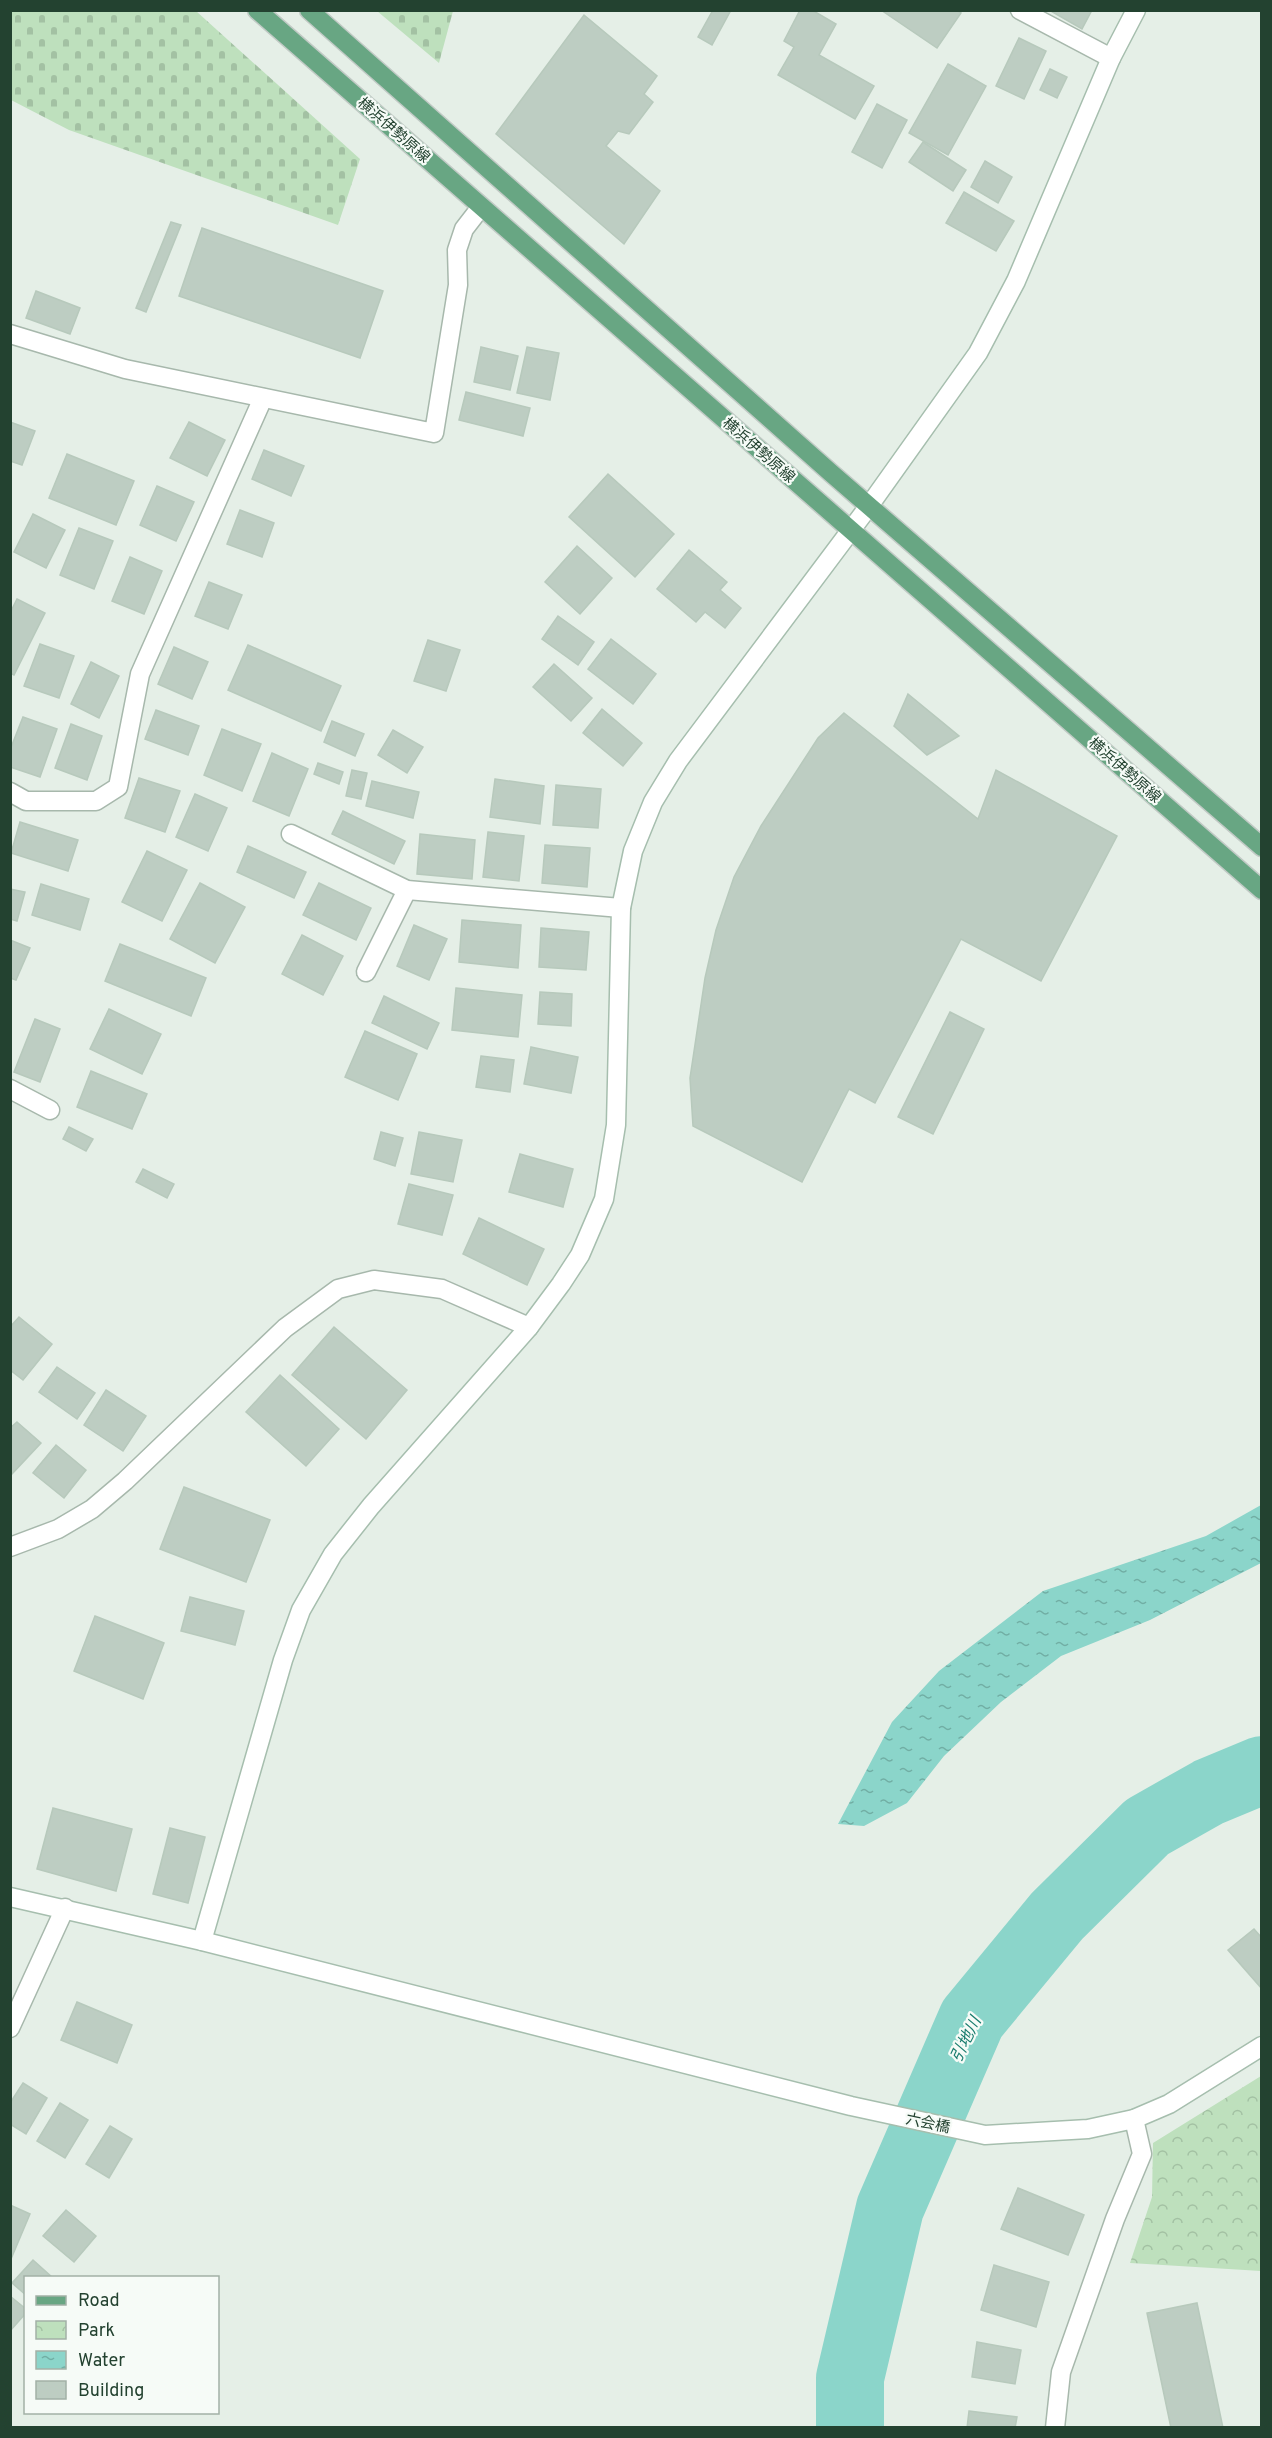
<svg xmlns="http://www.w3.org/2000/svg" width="1272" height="2438" font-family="Overpass,'Noto Sans JP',sans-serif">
  <defs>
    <pattern id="cemetery-stones" width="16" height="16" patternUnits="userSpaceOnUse" patternTransform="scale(1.5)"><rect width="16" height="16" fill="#bee0bd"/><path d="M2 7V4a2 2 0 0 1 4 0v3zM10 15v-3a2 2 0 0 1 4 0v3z" fill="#a3c1a3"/></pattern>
    <pattern id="park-crowns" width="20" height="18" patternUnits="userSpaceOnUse" patternTransform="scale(1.5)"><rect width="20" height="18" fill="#bee0bd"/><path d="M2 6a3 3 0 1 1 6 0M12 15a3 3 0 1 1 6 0" fill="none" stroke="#a3c1a3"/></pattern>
    <pattern id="water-ripples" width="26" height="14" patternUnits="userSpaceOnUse" patternTransform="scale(1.5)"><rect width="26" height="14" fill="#8bd5ca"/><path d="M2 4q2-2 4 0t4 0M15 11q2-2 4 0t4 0" fill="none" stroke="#71aea4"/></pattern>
  </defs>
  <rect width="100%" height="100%" fill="#e5efe7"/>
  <!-- cemetery -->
  <g fill="url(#cemetery-stones)">
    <path d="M10 11H196L360 159 338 225 69 130 11 100Z"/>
    <path d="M377 11H453L439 63Z"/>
  </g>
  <!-- park -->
  <path fill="url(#park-crowns)" d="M1261 2076V2271L1130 2263 1152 2197 1153 2143Z"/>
  <!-- water -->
  <path fill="url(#water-ripples)" d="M1261 1505V1563L1150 1620 1061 1656 1001 1702 944 1756 907 1803 864 1826 838 1824 892 1722 939 1671 1043 1591 1206 1536Z"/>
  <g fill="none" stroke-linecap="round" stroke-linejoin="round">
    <!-- river -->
    <path stroke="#8bd5ca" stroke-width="68" d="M850 2428V2378L890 2208 972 2019 1057 1916 1147 1827 1209 1792 1262 1770"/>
  </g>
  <!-- building -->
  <g fill="#bdcdc2" stroke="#b7c9bc" stroke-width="1.5">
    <path d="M713 10H731L712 45 698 37Z"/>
    <path d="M800 10H812L836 24 819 55 874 86 855 119 778 75 794 47 784 41Z"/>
    <path d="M881 10H957L961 13 937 48Z"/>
    <path d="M1049 10H1092L1082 29Z"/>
    <path d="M584 15 657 76 644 94 653 102 629 134 618 131 606 146 660 191 624 244 496 134Z"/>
    <path d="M1019 38 1046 51 1024 99 996 86Z"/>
    <path d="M948 64 986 86 948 155 909 133Z"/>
    <path d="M1050 69 1067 77 1057 98 1040 90Z"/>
    <path d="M877 104 907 120 882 168 852 152Z"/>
    <path d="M923 142 966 170 953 191 909 162Z"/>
    <path d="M985 161 1012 177 998 203 971 187Z"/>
    <path d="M964 192 1014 221 996 251 946 223Z"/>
    <path d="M171 222 181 225 146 312 136 308Z"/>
    <path d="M202 228 383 291 360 358 179 296Z"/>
    <path d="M36 291 80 308 70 334 26 318Z"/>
    <path d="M481 347 518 356 510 390 474 382Z"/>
    <path d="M527 347 559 353 550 400 517 393Z"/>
    <path d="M466 392 530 408 523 436 459 420Z"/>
    <path d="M10 422 35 431 22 465 10 461Z"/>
    <path d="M189 422 225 440 207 476 170 458Z"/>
    <path d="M264 450 304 466 291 496 252 479Z"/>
    <path d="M67 454 134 481 116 525 49 498Z"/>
    <path d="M608 474 674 534 635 577 569 517Z"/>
    <path d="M157 486 194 502 176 541 140 525Z"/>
    <path d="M240 510 274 523 262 557 227 544Z"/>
    <path d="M33 514 65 530 46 568 14 552Z"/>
    <path d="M79 528 113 541 94 589 60 575Z"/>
    <path d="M577 546 612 578 580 614 545 582Z"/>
    <path d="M689 550 727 582 720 590 741 608 725 628 705 612 696 622 657 589Z"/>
    <path d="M130 557 162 571 144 614 112 601Z"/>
    <path d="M209 582 242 595 228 629 195 616Z"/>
    <path d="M17 599 45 613 14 675 10 673V613Z"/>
    <path d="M558 616 594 642 578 665 542 639Z"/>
    <path d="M611 639 656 674 633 704 588 669Z"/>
    <path d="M428 640 460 650 446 691 414 681Z"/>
    <path d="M40 644 74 656 59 698 24 686Z"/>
    <path d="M248 645 341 686 321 731 228 690Z"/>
    <path d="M174 647 208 662 192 699 158 684Z"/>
    <path d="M91 662 119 676 99 718 71 704Z"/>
    <path d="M554 664 592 698 571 721 533 687Z"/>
    <path d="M908 694 959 736 927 755 894 726Z"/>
    <path d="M602 709 642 743 623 766 583 733Z"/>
    <path d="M156 710 199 726 188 755 145 739Z"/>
    <path d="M844 713 978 819 996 770 1117 836 1041 981 961 939 875 1103 849 1089 802 1182 693 1126 690 1078 705 978 716 930 734 877 761 826 818 738Z"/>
    <path d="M23 717 57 729 40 777 10 767V750Z"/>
    <path d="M332 721 364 734 355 756 324 742Z"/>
    <path d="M71 724 102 736 87 780 55 768Z"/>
    <path d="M222 729 261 744 242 791 204 775Z"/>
    <path d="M393 730 423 747 407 773 378 755Z"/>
    <path d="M272 753 308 769 289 816 253 801Z"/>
    <path d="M318 763 343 772 339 784 314 774Z"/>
    <path d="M352 770 367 773 361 799 346 796Z"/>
    <path d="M139 778 180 791 165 832 125 818Z"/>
    <path d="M495 779 544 786 540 824 490 817Z"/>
    <path d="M372 781 419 792 413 818 366 806Z"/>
    <path d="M556 785 601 789 598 828 553 825Z"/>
    <path d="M195 794 227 808 208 851 176 837Z"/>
    <path d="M343 811 405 841 394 864 332 834Z"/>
    <path d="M20 822 78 840 68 871 11 853Z"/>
    <path d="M488 832 524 836 519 881 483 877Z"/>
    <path d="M420 834 475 840 472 879 417 874Z"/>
    <path d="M545 845 590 848 587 887 542 883Z"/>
    <path d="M248 846 306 872 294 898 237 872Z"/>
    <path d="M147 851 187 870 162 921 122 902Z"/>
    <path d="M200 883 245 907 215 963 170 939Z"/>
    <path d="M319 883 371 908 356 940 303 915Z"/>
    <path d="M41 884 89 899 80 930 32 915Z"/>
    <path d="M10 889 25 892 17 921 10 919Z"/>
    <path d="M462 920 521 925 518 968 459 962Z"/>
    <path d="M414 925 447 939 429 980 397 966Z"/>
    <path d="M541 928 589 932 586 970 539 967Z"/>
    <path d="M302 935 343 956 323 995 282 974Z"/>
    <path d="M10 940 30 948 16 980 10 978Z"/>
    <path d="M120 944 206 978 191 1016 105 981Z"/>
    <path d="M456 988 522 995 518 1037 452 1030Z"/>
    <path d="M540 992 572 994 571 1026 538 1024Z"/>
    <path d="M384 996 439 1023 427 1049 372 1023Z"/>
    <path d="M109 1009 161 1034 142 1074 90 1049Z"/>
    <path d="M950 1012 984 1029 933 1134 898 1117Z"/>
    <path d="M35 1019 60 1029 40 1082 14 1072Z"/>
    <path d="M365 1031 417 1054 398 1100 345 1077Z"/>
    <path d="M531 1047 578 1057 571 1093 524 1084Z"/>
    <path d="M481 1056 514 1060 510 1092 476 1087Z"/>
    <path d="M91 1071 147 1094 132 1129 77 1107Z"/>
    <path d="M69 1127 93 1139 86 1151 63 1139Z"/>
    <path d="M381 1132 403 1138 395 1166 374 1159Z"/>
    <path d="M419 1132 462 1140 453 1182 411 1174Z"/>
    <path d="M520 1154 573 1169 563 1207 509 1192Z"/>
    <path d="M143 1169 174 1184 167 1198 136 1182Z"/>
    <path d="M409 1184 453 1195 442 1235 398 1224Z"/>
    <path d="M479 1218 544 1249 527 1285 463 1254Z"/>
    <path d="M19 1317 52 1344 23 1380 10 1370V1327Z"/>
    <path d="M334 1327 407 1390 366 1439 292 1375Z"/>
    <path d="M57 1367 95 1393 77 1419 39 1392Z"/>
    <path d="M280 1375 339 1429 306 1466 246 1412Z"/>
    <path d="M106 1390 146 1416 123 1451 84 1425Z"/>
    <path d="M17 1422 41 1443 10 1476V1428Z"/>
    <path d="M56 1445 86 1470 64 1498 33 1473Z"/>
    <path d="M184 1487 270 1520 246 1582 160 1549Z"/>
    <path d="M190 1597 244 1611 235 1645 181 1631Z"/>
    <path d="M95 1616 164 1643 143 1699 74 1671Z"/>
    <path d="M53 1808 132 1829 116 1891 37 1869Z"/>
    <path d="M170 1828 205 1837 188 1903 153 1894Z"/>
    <path d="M1254 1929 1262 1938V1989L1228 1950Z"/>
    <path d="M77 2002 132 2025 117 2063 61 2040Z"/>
    <path d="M23 2083 47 2098 26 2134 10 2124V2103Z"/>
    <path d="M60 2103 88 2120 65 2158 37 2141Z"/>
    <path d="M110 2126 132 2139 109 2178 86 2164Z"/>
    <path d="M1018 2188 1084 2215 1068 2255 1001 2229Z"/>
    <path d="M10 2205 30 2214 11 2259H10Z"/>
    <path d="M66 2210 96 2236 74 2262 43 2236Z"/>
    <path d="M33 2260 53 2278H26V2295L12 2283Z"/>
    <path d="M994 2265 1049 2282 1036 2327 981 2310Z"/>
    <path d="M10 2296 26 2309V2313L10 2331Z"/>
    <path d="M1197 2303 1223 2428H1171L1147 2313Z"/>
    <path d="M977 2342 1021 2350 1015 2384 972 2377Z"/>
    <path d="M969 2411 1017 2417 1015 2428H967Z"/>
  </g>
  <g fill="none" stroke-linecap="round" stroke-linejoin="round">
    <defs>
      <g id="street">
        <path d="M1020 10 1111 58"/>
        <path d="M10 334 125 369 434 433 458 285 457 250 464 229 481 207"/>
        <path d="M10 792 26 801H96L118 787 140 674 263 398"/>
        <path d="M291 834 407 890 621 908"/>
        <path d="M366 972 407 890"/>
        <path d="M10 1089 50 1110"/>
        <path d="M10 1547 58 1529 92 1509 125 1481 285 1328 338 1289 374 1280 442 1289 529 1327"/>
        <path d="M10 2028 65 1908"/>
        <path d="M1055 2428 1061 2372 1115 2219 1142 2154 1134 2119"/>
      </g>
      <g id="secondary">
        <path d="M10 1897 202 1941 851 2106 985 2135 1088 2129 1134 2119 1169 2104 1262 2046"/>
        <path d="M202 1941 283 1660 301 1610 333 1554 371 1506 529 1327 561 1284 580 1255 604 1199 616 1125 621 908 633 851 653 802 678 761 869 506 978 353 1016 281 1111 58 1136 10"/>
      </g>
      <g id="primary">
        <path d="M257 10 1262 890"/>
        <path d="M309 10 831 473 1262 847"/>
      </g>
    </defs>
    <!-- street casing -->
    <use href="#street" stroke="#a7b8ac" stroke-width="21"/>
    <!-- secondary casing -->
    <use href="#secondary" stroke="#a6beae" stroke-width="21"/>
    <!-- primary casing -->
    <use href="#primary" stroke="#c1cac5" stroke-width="21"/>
    <!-- street -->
    <use href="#street" stroke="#fff" stroke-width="18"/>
    <!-- secondary -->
    <use href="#secondary" stroke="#fff" stroke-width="18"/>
    <!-- primary -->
    <use href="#primary" stroke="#68a683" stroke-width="18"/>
  </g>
  <g text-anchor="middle" stroke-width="4.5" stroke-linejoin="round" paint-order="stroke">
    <!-- street labels -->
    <g font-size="15" fill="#234230" stroke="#f6fbf7">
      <text transform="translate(394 130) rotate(41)" y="5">横浜伊勢原線</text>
      <text transform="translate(759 450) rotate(41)" y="5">横浜伊勢原線</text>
      <text transform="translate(1125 770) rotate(41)" y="5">横浜伊勢原線</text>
      <text transform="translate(928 2123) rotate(12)" y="5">六会橋</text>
    </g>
    <!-- water labels -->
    <g font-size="16" font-style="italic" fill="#197c6e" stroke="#f6fbf7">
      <text transform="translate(965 2039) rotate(-64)" y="6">引地川</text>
    </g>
  </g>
  <!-- border -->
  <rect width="1272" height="2438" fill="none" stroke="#234230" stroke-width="24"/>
  <!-- legend -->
  <rect x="24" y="2276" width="195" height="138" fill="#f6fbf7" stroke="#a2b1a7" stroke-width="1.5"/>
  <rect x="36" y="2296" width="30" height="9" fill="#68a683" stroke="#a2b1a7" stroke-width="1.5"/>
  <text x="78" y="2306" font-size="18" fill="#234230">Road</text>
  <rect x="36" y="2321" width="30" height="18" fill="url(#park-crowns)" stroke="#a2b1a7" stroke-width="1.5"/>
  <text x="78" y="2336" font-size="18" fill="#234230">Park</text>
  <rect x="36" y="2351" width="30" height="18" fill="url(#water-ripples)" stroke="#a2b1a7" stroke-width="1.5"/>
  <text x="78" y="2366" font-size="18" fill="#234230">Water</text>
  <rect x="36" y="2381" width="30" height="18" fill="#bdcdc2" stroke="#a2b1a7" stroke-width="1.5"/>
  <text x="78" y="2396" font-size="18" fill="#234230">Building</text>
</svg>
